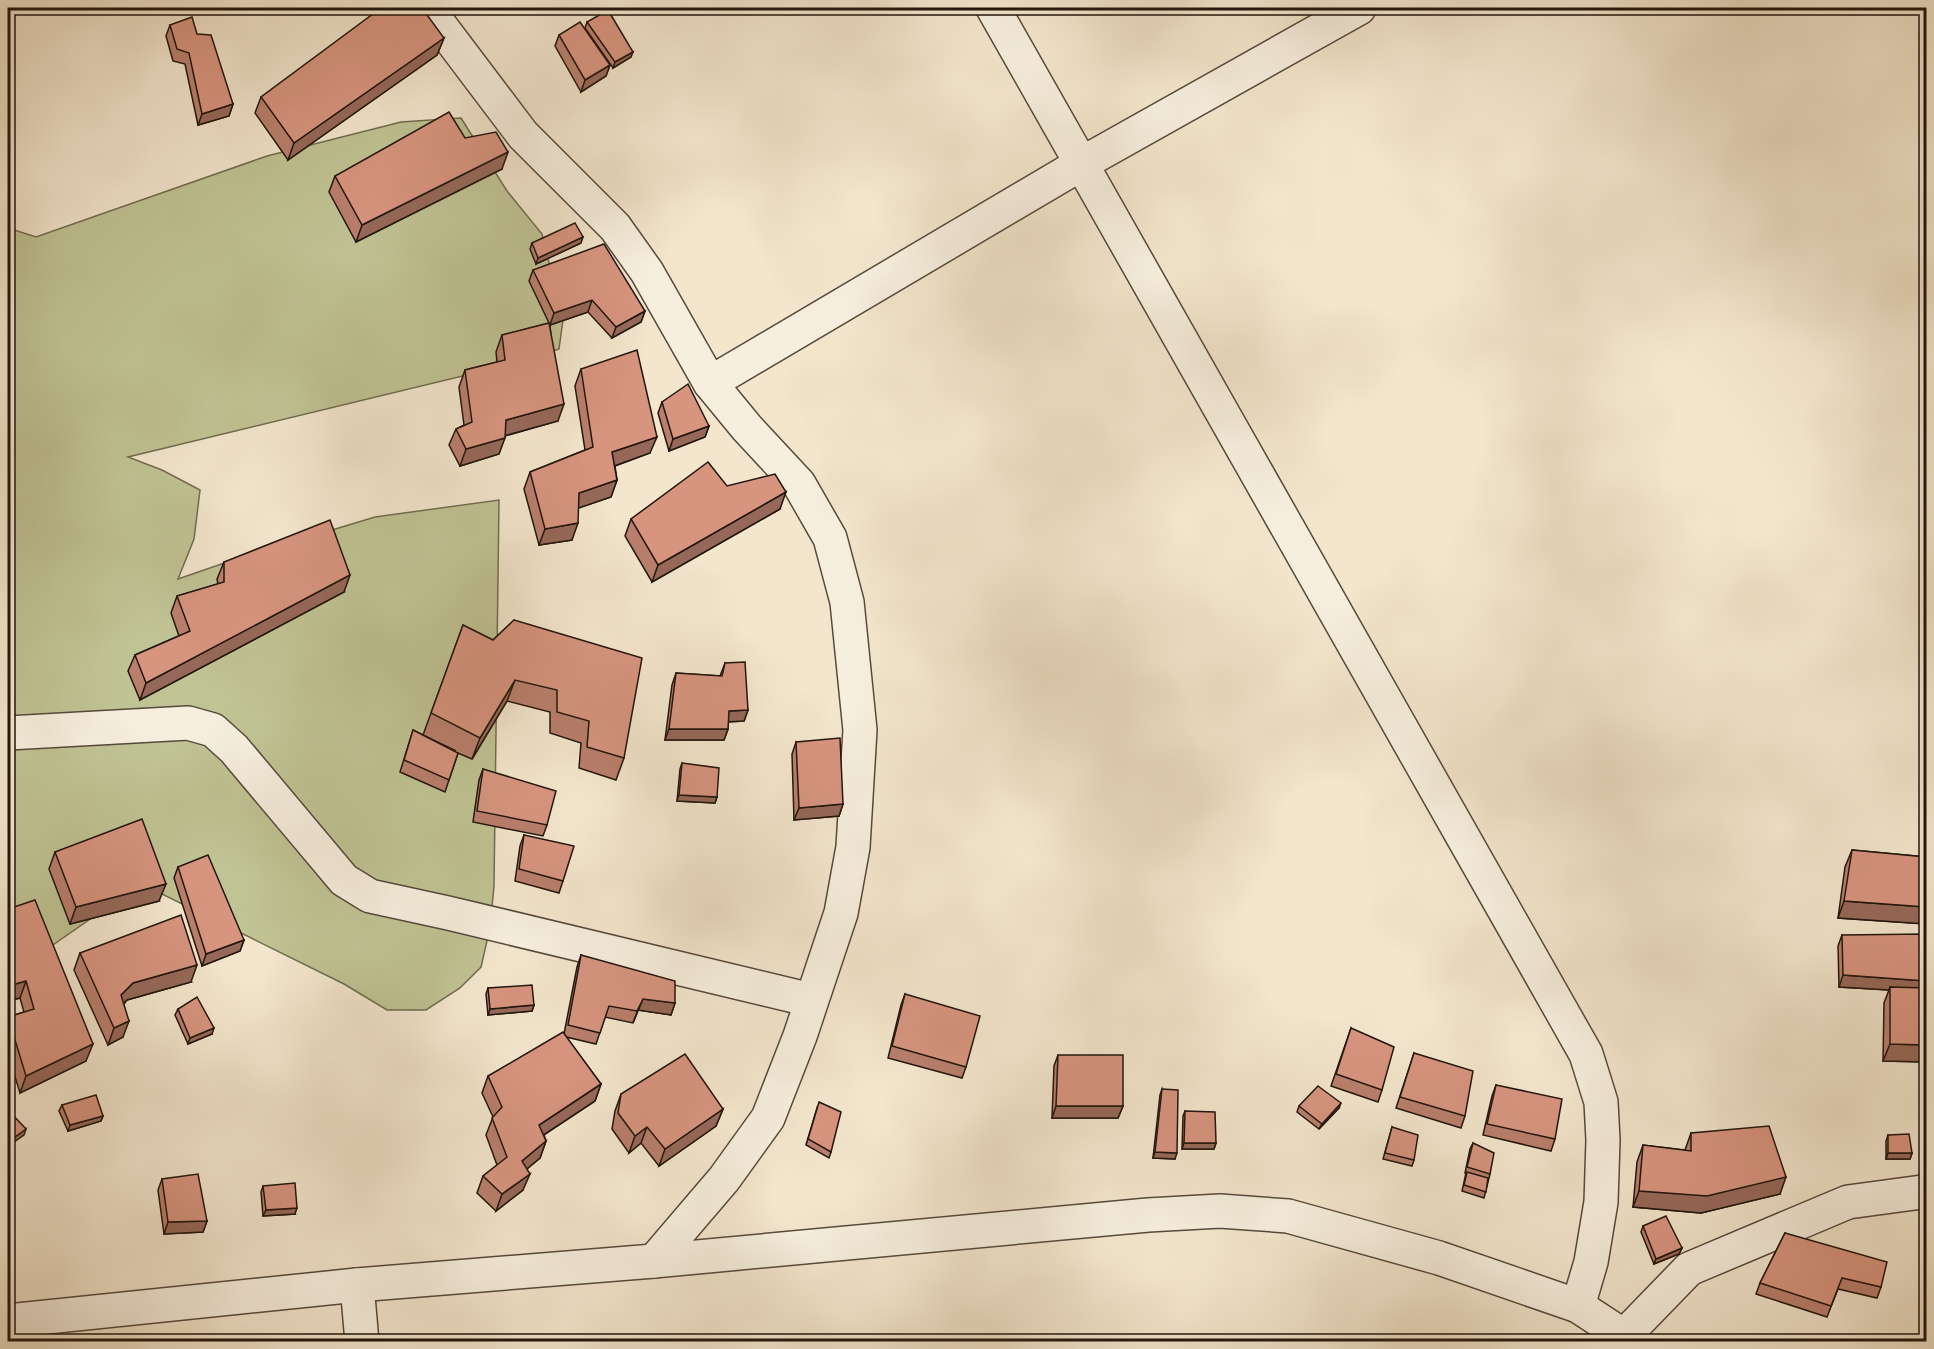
<svg xmlns="http://www.w3.org/2000/svg" width="1934" height="1349" font-family="'Old Standard TT',serif">
  <rect width="100%" height="100%" fill="#f3e6cd"/>
  <filter id="stains"><feTurbulence type="fractalNoise" baseFrequency=".00333" numOctaves="4"/><feColorMatrix values="0 0 0 0 .2 0 0 0 0 .09 0 0 0 0 .02 0 0 0 .5 -.17"/></filter>
  <radialGradient id="worn" r=".72"><stop offset=".6" stop-color="#630" stop-opacity="0"/><stop offset="1" stop-color="#630" stop-opacity=".3"/></radialGradient>
  <!-- green -->
  <path fill="#c0c394" stroke="#706c50" stroke-width="1.5" d="M461 118 507 191 542 234 563 320 559 349 520 362 128 457 162 470 200 490 194 539 178 579 233 560 375 517 499 500 494 886 490 928 481 967 460 988 426 1010H387L344 984 152 889 109 906 40 954 8 996V638L12 636 8 623V228L36 237 267 156 401 122Z"/>
  <g fill="none" stroke-linecap="round" stroke-linejoin="round">
    <defs>
      <g id="minor">
        <path d="M427 8 523 135 615 227 647 272 710 383 747 428 799 484 830 538 847 602 860 730 853 847 841 913 800 1036 768 1118 724 1179 654 1261"/>
        <path d="M993 8 1586 1054 1601 1102 1603 1140 1601 1202 1591 1262 1578 1306"/>
        <path d="M710 383 1081 164 1359 8"/>
        <path d="M8 733 188 723 213 730 234 749 344 880 370 896 448 913 811 1000"/>
        <path d="M357 1285 362 1342"/>
        <path d="M1624 1336 1689 1269 1848 1202 1922 1192 1926 1193"/>
      </g>
      <path id="tertiary" d="M8 1321 357 1285 654 1261 1148 1215 1220 1211 1288 1216 1439 1258 1578 1306 1633 1342"/>
    </defs>
    <!-- minor casing -->
    <use href="#minor" stroke="#56493d" stroke-width="36"/>
    <!-- tertiary casing -->
    <use href="#tertiary" stroke="#56493d" stroke-width="36"/>
    <!-- minor -->
    <use href="#minor" stroke="#f7efde" stroke-width="33"/>
    <!-- tertiary -->
    <use href="#tertiary" stroke="#f7efde" stroke-width="33"/>
  </g>
  <!-- wall -->
  <g fill="#b97f6d" stroke="#21150d" stroke-width="1.5">
    <path d="M587 22 631 57 613 68 585 28Z"/>
    <path d="M170 25 197 34 233 104 229 116 198 125 185 64 173 61 166 36Z"/>
    <path d="M559 35 610 65 606 76 581 92 555 46Z"/>
    <path d="M444 38 437 55 288 160 255 113 261 97Z"/>
    <path d="M465 138 502 169 356 242 329 192 335 176Z"/>
    <path d="M532 243H581L536 264 530 249Z"/>
    <path d="M533 270 645 311 641 322 612 338 588 312 550 325 558 421 505 436 499 454 460 466 449 445 456 429 464 425 459 387 465 370 497 362 496 352 502 335 549 323 529 281Z"/>
    <path d="M581 369 650 453 615 466 617 480 611 497 578 508 572 540 539 545 524 489 530 472 585 450 575 386Z"/>
    <path d="M662 402 709 426 705 437 669 451 658 413Z"/>
    <path d="M727 486 780 509 652 582 625 536 631 519Z"/>
    <path d="M224 562 344 592 140 700 128 671 135 655 179 636 171 613 177 596 218 584 217 579Z"/>
    <path d="M514 620 624 758 616 780 579 768 581 743 550 733V712L507 701 472 759 458 753 445 792 400 772 413 730 456 751 423 735 463 625 493 640Z"/>
    <path d="M725 663 748 710 744 721 728 722V729L724 740H665L672 685 676 673 720 676Z"/>
    <path d="M796 742 843 804 839 816 794 820 792 754Z"/>
    <path d="M682 763 717 797 715 803 677 801 680 769Z"/>
    <path d="M483 769 547 825 543 836 473 822 479 780Z"/>
    <path d="M524 835 563 881 559 893 515 881 520 846Z"/>
    <path d="M1852 850 1926 857V924L1838 918 1845 867Z"/>
    <path d="M55 852 159 901 70 924 49 869Z"/>
    <path d="M178 867 244 940 240 951 202 966 174 878Z"/>
    <path d="M8 909 86 1061 20 1093 8 1054V1017L24 1012 20 998 8 1001Z"/>
    <path d="M1842 935 1926 988V1062L1883 1061 1884 1003 1889 990 1839 987 1838 946Z"/>
    <path d="M80 953 191 982 127 1000 124 1004 123 1037 108 1045 74 970Z"/>
    <path d="M581 955 675 1003 671 1015 638 1010 633 1023 605 1017 596 1044 566 1037 601 1084 595 1101 544 1135 546 1141 540 1158 527 1169 523 1190 496 1211 477 1193 483 1176 497 1165 486 1135 493 1117 482 1093 488 1076 564 1034 577 967Z"/>
    <path d="M488 988 534 1005 532 1011 488 1015 486 994Z"/>
    <path d="M905 994 966 1067 962 1078 888 1058 901 1005Z"/>
    <path d="M178 1009 212 1034 188 1044 175 1015Z"/>
    <path d="M1351 1028 1382 1090 1378 1102 1331 1086Z"/>
    <path d="M1414 1053 1465 1116 1461 1128 1396 1108Z"/>
    <path d="M1058 1055 1123 1106 1118 1118H1052L1054 1066Z"/>
    <path d="M1496 1085 1555 1139 1551 1151 1483 1135 1492 1096Z"/>
    <path d="M1162 1089 1175 1159 1153 1158 1160 1095Z"/>
    <path d="M621 1094 723 1109 716 1126 659 1166 641 1143 629 1153 612 1129 615 1111Z"/>
    <path d="M62 1105 103 1116 101 1121 68 1131 59 1111Z"/>
    <path d="M1299 1106 1339 1108 1319 1129 1297 1112Z"/>
    <path d="M817 1108 831 1152 829 1158 806 1145Z"/>
    <path d="M1185 1111 1216 1143 1214 1149H1182L1183 1116Z"/>
    <path d="M1392 1127 1414 1160 1412 1166 1383 1159Z"/>
    <path d="M1691 1133 1780 1194 1701 1213 1633 1207 1637 1162 1643 1145 1685 1150Z"/>
    <path d="M1888 1135 1912 1153 1910 1159H1886V1141Z"/>
    <path d="M1473 1143 1490 1174 1484 1198 1462 1191 1466 1173H1465L1470 1149Z"/>
    <path d="M162 1179 207 1221 203 1232 164 1234 158 1190Z"/>
    <path d="M263 1186 295 1214 263 1216 261 1192Z"/>
    <path d="M1643 1226 1682 1248 1679 1254 1654 1264 1641 1232Z"/>
    <path d="M1785 1233 1881 1287 1877 1298 1838 1289 1827 1317 1756 1294 1760 1283Z"/>
  </g>
  <!-- shaded-wall -->
  <g fill="#966859" stroke="#21150d" stroke-width="1.5">
    <path d="M444 38 437 55 288 160 294 143Z"/>
    <path d="M633 52 631 57 613 68 615 62Z"/>
    <path d="M610 65 606 76 581 92 585 80Z"/>
    <path d="M233 104 229 116 198 125 202 114Z"/>
    <path d="M508 152 502 169 356 242 362 225Z"/>
    <path d="M583 237 581 243 536 264 538 258Z"/>
    <path d="M592 300 588 312 550 325 554 313Z"/>
    <path d="M645 311 641 322 612 338 616 327Z"/>
    <path d="M564 404 558 421 500 437 506 420Z"/>
    <path d="M709 426 705 437 669 451 673 439Z"/>
    <path d="M657 437 650 453 606 469 612 452Z"/>
    <path d="M505 438 499 454 460 466 466 449Z"/>
    <path d="M617 480 611 497 573 510 579 493Z"/>
    <path d="M786 492 780 509 652 582 658 565Z"/>
    <path d="M578 523 572 540 539 545 545 529Z"/>
    <path d="M350 575 344 592 140 700 146 683Z"/>
    <path d="M515 680 507 701 472 759 480 738Z"/>
    <path d="M748 710 744 721 724 722 729 711Z"/>
    <path d="M669 729H728L724 740H665Z"/>
    <path d="M679 795 717 797 715 803 677 801Z"/>
    <path d="M843 804 839 816 794 820 799 808Z"/>
    <path d="M166 884 159 901 70 924 76 907Z"/>
    <path d="M1844 901 1926 907V924L1838 918Z"/>
    <path d="M244 940 240 951 202 966 206 954Z"/>
    <path d="M197 965 191 982 127 1000 115 1012 121 995 133 983Z"/>
    <path d="M1843 975 1926 981V986L1924 992 1890 987 1889 990 1839 987Z"/>
    <path d="M26 981 20 998 8 1001V986Z"/>
    <path d="M643 999 675 1003 671 1015 638 1010 633 1023Z"/>
    <path d="M534 1005 532 1011 488 1015 490 1009Z"/>
    <path d="M129 1021 123 1037 108 1045 114 1028Z"/>
    <path d="M214 1028 212 1034 188 1044 190 1038Z"/>
    <path d="M93 1044 86 1061 20 1093 26 1076Z"/>
    <path d="M1890 1044 1926 1045V1062L1883 1061Z"/>
    <path d="M601 1084 595 1101 533 1142 539 1125Z"/>
    <path d="M1341 1103 1339 1108 1319 1129 1322 1124Z"/>
    <path d="M1056 1106H1123L1118 1118H1052Z"/>
    <path d="M723 1109 716 1126 659 1166 665 1149Z"/>
    <path d="M103 1116 101 1121 68 1131 70 1125Z"/>
    <path d="M647 1127 641 1143 629 1153 635 1136Z"/>
    <path d="M26 1129 24 1135 8 1146V1142Z"/>
    <path d="M546 1141 540 1158 516 1178 522 1161Z"/>
    <path d="M1184 1143H1216L1214 1149H1182Z"/>
    <path d="M1155 1152 1177 1153 1175 1159 1153 1158Z"/>
    <path d="M1888 1153H1912L1910 1159H1886Z"/>
    <path d="M530 1174 523 1190 496 1211 502 1194Z"/>
    <path d="M1786 1177 1780 1194 1701 1213 1633 1207 1639 1191Z"/>
    <path d="M297 1208 295 1214 263 1216 266 1210Z"/>
    <path d="M207 1221 203 1232 164 1234 168 1222Z"/>
    <path d="M1682 1248 1679 1254 1654 1264 1656 1259Z"/>
  </g>
  <!-- building -->
  <g fill="#d7947f" stroke="#21150d" stroke-width="1.5">
    <path d="M381 8H422L444 38 294 143 261 97Z"/>
    <path d="M608 10 633 52 615 62 587 22Z"/>
    <path d="M192 17 197 34 211 35 233 104 202 114 189 53 177 49 170 25Z"/>
    <path d="M580 22 610 65 585 80 559 35Z"/>
    <path d="M449 112 465 138 496 132 508 152 362 225 335 176Z"/>
    <path d="M575 223 583 237 538 258 532 243Z"/>
    <path d="M604 244 645 311 616 327 592 300 554 313 533 270Z"/>
    <path d="M549 323 564 404 506 420 505 438 466 449 456 429 472 422 465 370 505 360 502 335Z"/>
    <path d="M637 350 657 437 612 452 617 480 579 493 578 523 545 529 530 472 593 447 581 369Z"/>
    <path d="M688 384 709 426 673 439 662 402Z"/>
    <path d="M708 462 727 486 775 474 786 492 658 565 631 519Z"/>
    <path d="M330 520 350 575 146 683 135 655 190 631 177 596 224 582V562Z"/>
    <path d="M514 620 642 658 624 758 587 747 589 721 557 712V690L515 680 480 738 431 713 463 625 493 640Z"/>
    <path d="M745 662 748 710 729 711 728 729H669L676 673 722 676 725 663Z"/>
    <path d="M413 730 458 753 449 780 404 760Z"/>
    <path d="M840 738 843 804 799 808 796 742Z"/>
    <path d="M682 763 719 768 717 797 679 795Z"/>
    <path d="M483 769 556 791 547 825 477 811Z"/>
    <path d="M142 819 166 884 76 907 55 852Z"/>
    <path d="M524 835 574 846 563 881 519 869Z"/>
    <path d="M1852 850 1926 857V907L1844 901Z"/>
    <path d="M208 855 244 940 206 954 178 867Z"/>
    <path d="M35 900 93 1044 26 1076 8 1017 34 1009 26 981 8 986V909Z"/>
    <path d="M181 915 197 965 133 983 121 995 129 1021 114 1028 80 953Z"/>
    <path d="M1926 934V981L1843 975 1842 935Z"/>
    <path d="M581 955 675 981V1003L643 999 637 1011 609 1006 600 1033 568 1025Z"/>
    <path d="M532 985 534 1005 490 1009 488 988Z"/>
    <path d="M1890 987 1926 988V1045L1890 1044Z"/>
    <path d="M905 994 980 1016 966 1067 892 1046Z"/>
    <path d="M197 997 214 1028 190 1038 178 1009Z"/>
    <path d="M1351 1028 1394 1047 1382 1090 1336 1074Z"/>
    <path d="M563 1032 601 1084 539 1125 546 1141 522 1161 530 1174 502 1194 483 1176 507 1157 492 1118 502 1107 488 1076Z"/>
    <path d="M1414 1053 1473 1071 1465 1116 1400 1097Z"/>
    <path d="M685 1054 723 1109 665 1149 647 1127 635 1136 618 1113 621 1094Z"/>
    <path d="M1058 1055H1123V1106H1056Z"/>
    <path d="M1496 1085 1562 1099 1555 1139 1487 1124Z"/>
    <path d="M1318 1086 1341 1103 1322 1124 1299 1106Z"/>
    <path d="M1162 1089 1178 1090 1177 1153 1155 1152Z"/>
    <path d="M96 1095 103 1116 70 1125 62 1105Z"/>
    <path d="M819 1102 841 1112 831 1152 808 1139Z"/>
    <path d="M1185 1111 1215 1112 1216 1143H1184Z"/>
    <path d="M10 1112 26 1129 8 1142V1113Z"/>
    <path d="M1769 1126 1786 1177 1707 1196 1639 1191 1643 1145 1691 1151V1133Z"/>
    <path d="M1392 1127 1418 1135 1414 1160 1385 1153Z"/>
    <path d="M1909 1134 1912 1153H1888V1135Z"/>
    <path d="M1473 1143 1494 1153 1490 1174 1467 1167Z"/>
    <path d="M1467 1172 1488 1178 1486 1192 1464 1185Z"/>
    <path d="M198 1174 207 1221 168 1222 162 1179Z"/>
    <path d="M295 1183 297 1208 266 1210 263 1186Z"/>
    <path d="M1666 1216 1682 1248 1656 1259 1643 1226Z"/>
    <path d="M1785 1233 1887 1262 1881 1287 1842 1278 1831 1306 1760 1283Z"/>
  </g>
  <!-- margin -->
  <rect width="1934" height="1349" fill="none" stroke="#f3e6cd" stroke-width="30"/>
  <rect x="9" y="9" width="1916" height="1331" fill="none" stroke="#21150d" stroke-width="3"/>
  <rect x="15" y="15" width="1904" height="1319" fill="none" stroke="#21150d" stroke-width="1.5"/>
  <rect width="100%" height="100%" filter="url(#stains)"/>
  <rect width="100%" height="100%" fill="url(#worn)"/>
</svg>
